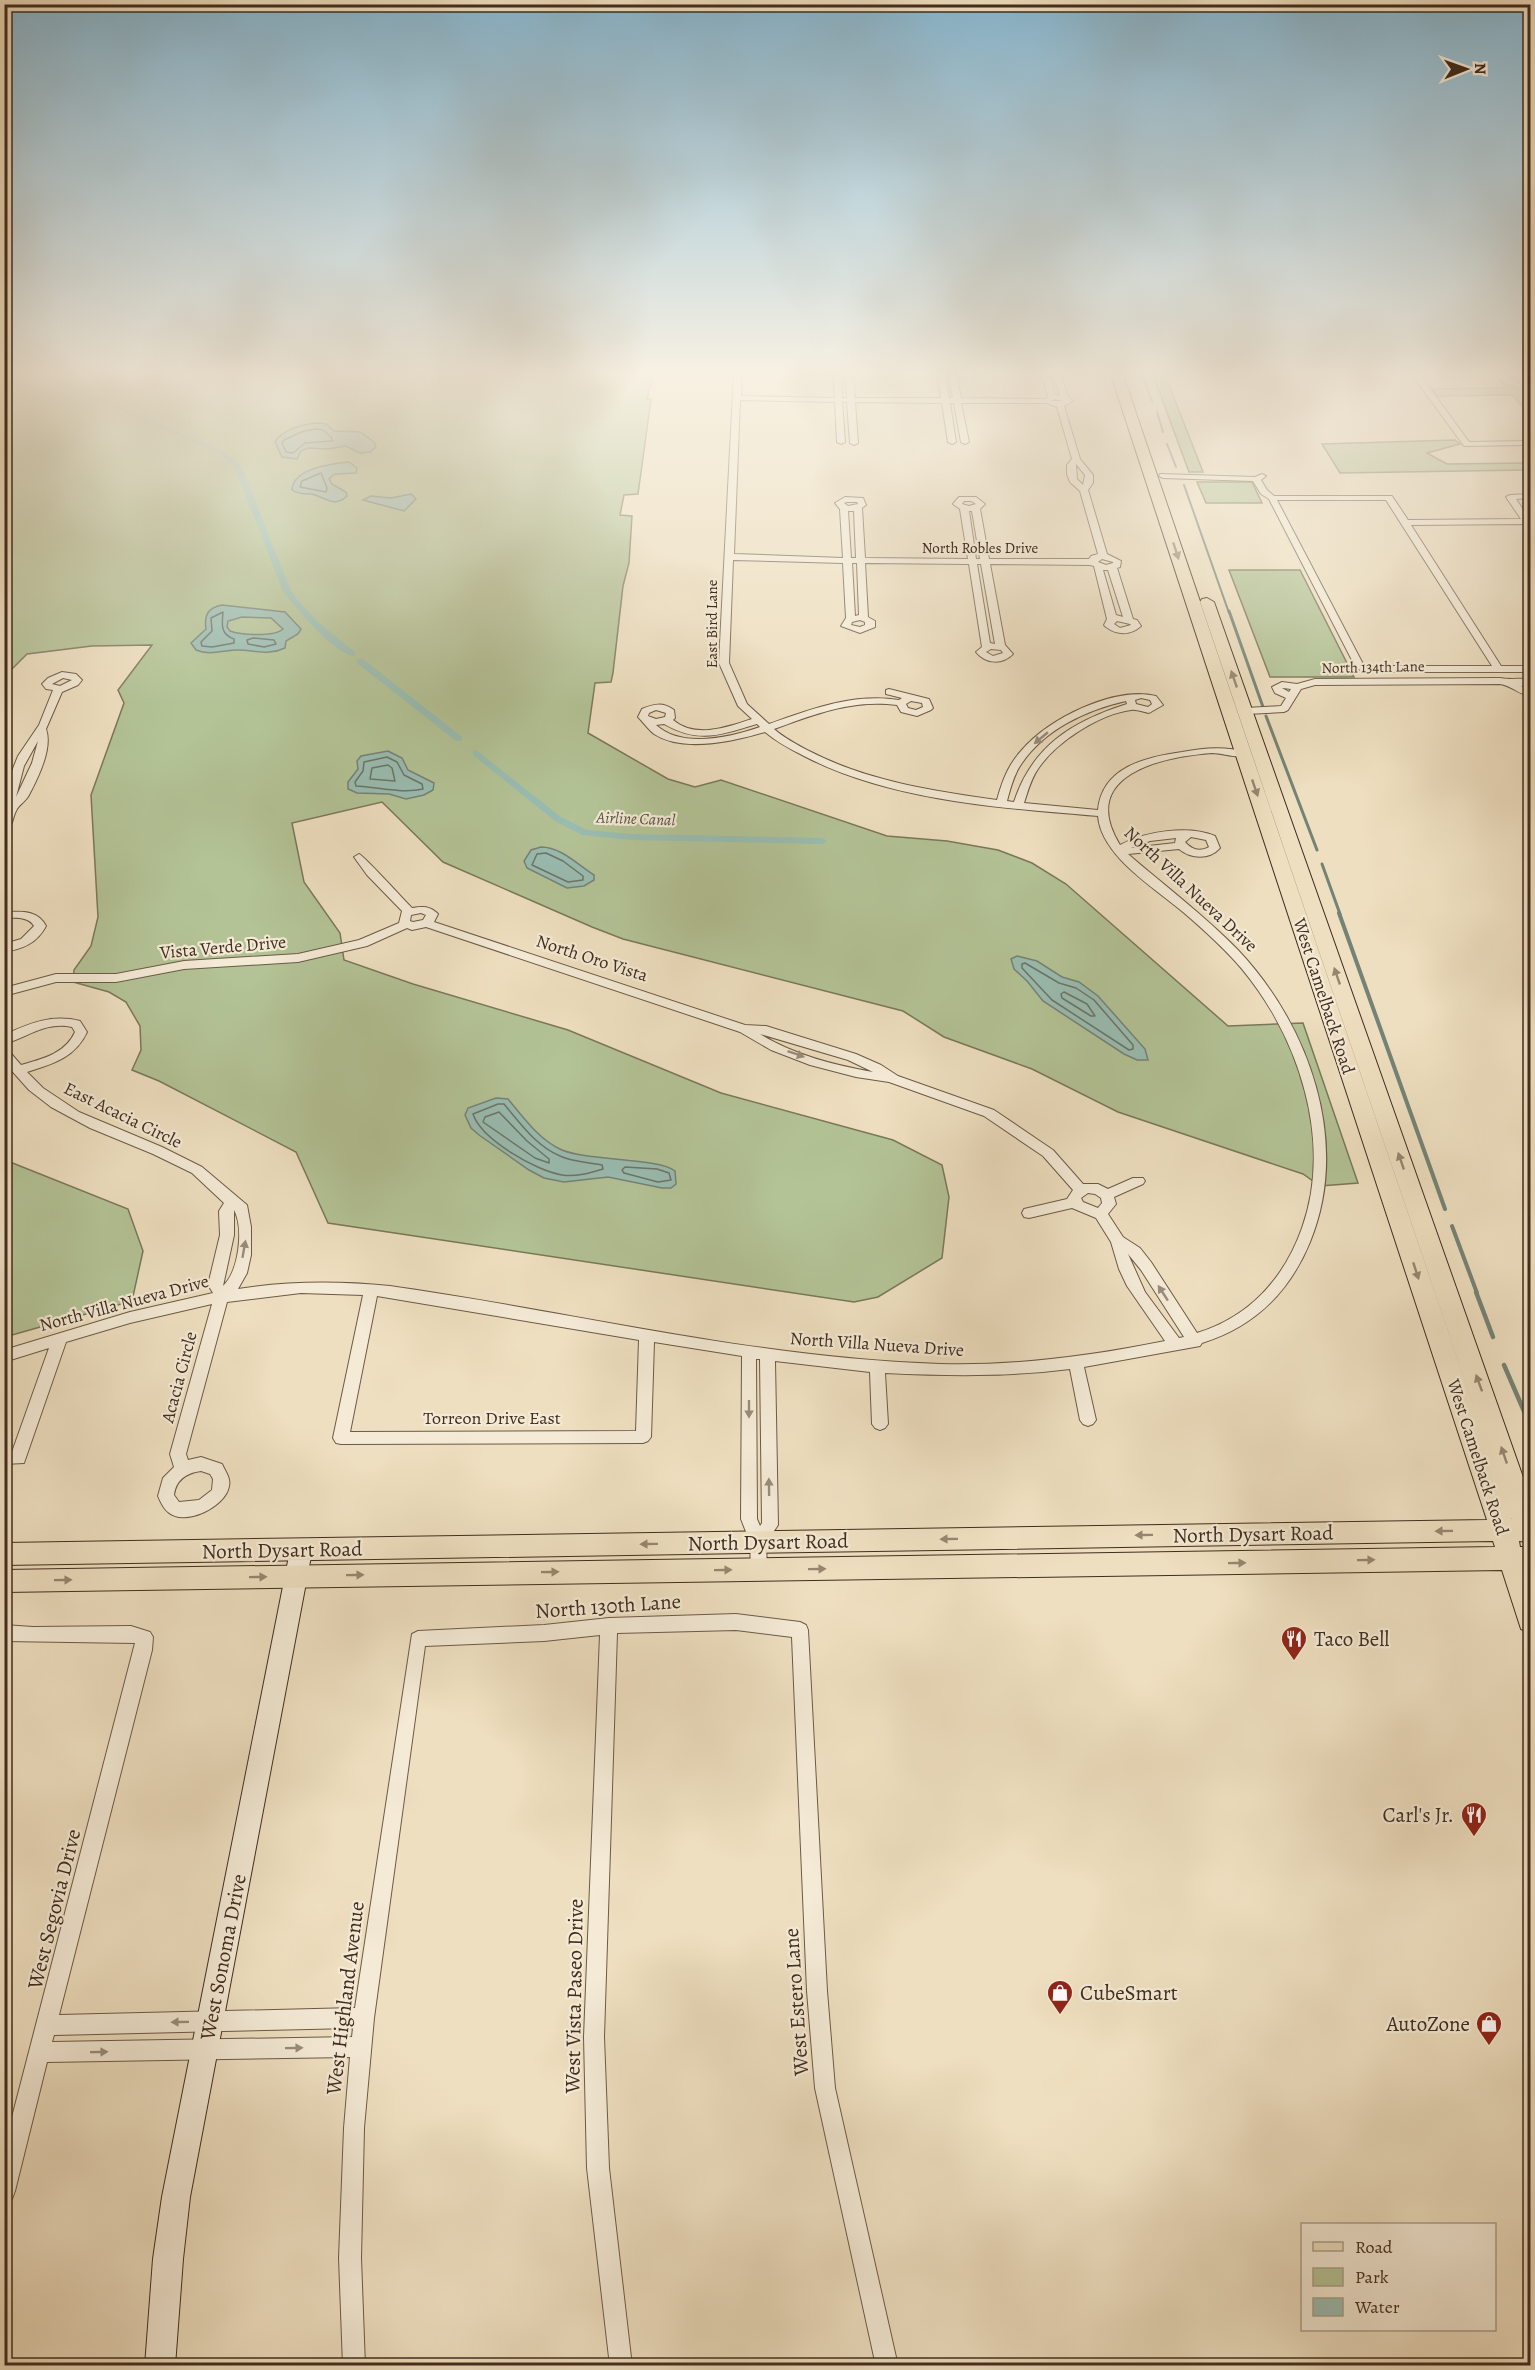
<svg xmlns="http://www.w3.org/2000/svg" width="1535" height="2370" font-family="Alegreya,serif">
  <rect width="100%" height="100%" fill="#eedfc0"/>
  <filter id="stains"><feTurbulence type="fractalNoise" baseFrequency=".00333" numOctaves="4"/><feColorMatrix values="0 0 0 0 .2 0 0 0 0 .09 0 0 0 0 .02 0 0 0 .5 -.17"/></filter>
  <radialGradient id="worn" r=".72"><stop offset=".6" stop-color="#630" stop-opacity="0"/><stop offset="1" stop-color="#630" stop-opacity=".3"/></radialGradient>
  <!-- green -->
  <g fill="#b3c396" stroke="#7a785a" stroke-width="1.5">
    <path d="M13 372H643V375H653L647 399H651L638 494 624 495 620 515 632 516 629 563 623 586 613 673 611 682 595 683 588 733 668 779 695 787 721 780 887 836 947 841 998 850 1032 863 1066 884 1228 1026 1303 1023 1358 1183 1320 1186 1303 1174 1118 1112 1032 1069 944 1037 903 1011 623 939 592 927 443 862 382 802 292 823 304 882 340 933 344 960 413 984 568 1030 721 1093 893 1140 942 1165 949 1197 942 1258 878 1297 854 1302 328 1223 296 1152 159 1081 132 1070 141 1050 140 1026 126 1002 109 992 73 982 74 970 91 946 98 917 91 795 124 703 118 690 152 645 92 646 27 654 5 676 4 383Z"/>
    <path d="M1152 372H1164L1203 472H1189Z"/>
    <path d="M1499 378H1530V406H1522L1513 395 1437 396 1432 389 1506 388Z"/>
    <path d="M1455 440 1460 444 1427 453 1447 464 1530 463V470L1340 473 1322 444Z"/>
    <path d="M1197 482H1252L1262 503H1206Z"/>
    <path d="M1229 570H1300L1354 677H1270Z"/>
    <path d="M5 1160 128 1209 143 1251 132 1301 5 1337Z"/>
  </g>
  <!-- water -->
  <g fill="#99bdb2" stroke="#758377" stroke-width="1.5" fill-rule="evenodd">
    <path d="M319 423 326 424 334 431 360 432 374 442 376 447 370 452 360 453 346 446 328 449 308 448 301 451 297 459 282 457 275 442C281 430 306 423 319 423Z"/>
    <path d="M349 462 357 468 356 473 335 474 329 479 332 484 346 492 347 496C334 509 324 496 311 494 303 493 299 495 292 490 293 468 331 464 349 462Z"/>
    <path d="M411 494 416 499 404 511 363 500 371 496 391 498Z"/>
    <path d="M222 605 285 612 301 629 298 634 286 641 285 648C268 656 256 650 238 650 224 650 210 656 196 650L191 643 206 629C204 616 207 608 222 605ZM242 617 271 618 283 629C275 637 240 635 230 631L227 627 228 621Z"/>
    <path d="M388 751 402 758 408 770 434 783 433 790 424 795 406 799 389 794 357 793 348 789V782L358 769 357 761 361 756Z"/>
    <path d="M541 847C561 847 578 865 594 875V880L584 886 567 888 527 868 524 861 531 850Z"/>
    <path d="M1017 956 1037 961 1062 977 1079 982 1098 996 1145 1049 1148 1060H1137L1124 1054 1043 1001 1027 981 1014 969 1011 959Z"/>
    <path d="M496 1098 508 1099C523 1117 540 1141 562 1150 588 1161 661 1158 675 1171L676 1184 671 1188H662L608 1177 564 1182 544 1178 529 1170 479 1135 471 1128 465 1115 468 1108Z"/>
  </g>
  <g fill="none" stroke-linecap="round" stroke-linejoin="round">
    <!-- shore -->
    <g stroke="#6c7568" stroke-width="1.5">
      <path d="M317 429 323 430 332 438V441L305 443 293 453 286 452 282 443 284 440 304 431Z"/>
      <path d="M321 473 327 488 326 492 300 487 302 481Z"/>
      <path d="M223 612C222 625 220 634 234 639V643L212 647 202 646 201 642 212 631 211 618Z"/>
      <path d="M253 638 274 640 276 644 264 647 248 644 247 640Z"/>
      <path d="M387 757 397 762 404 775 422 784 423 789C402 794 378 787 356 786L355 782 363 771 364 762Z"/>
      <path d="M388 765 392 768 395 781 370 779 372 768Z"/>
      <path d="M546 853 563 861 583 876V880L568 882 532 865 537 854Z"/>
      <path d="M1025 963 1059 983 1076 988 1094 1000 1133 1045V1049L1129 1050 1052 1000 1022 968V964Z"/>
      <path d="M1064 992 1087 1004 1095 1016H1091L1062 998 1061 994Z"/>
      <path d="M498 1104H504C520 1123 536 1146 560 1156 573 1162 588 1162 602 1165L603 1169C590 1173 576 1177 562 1175 536 1171 481 1139 473 1114Z"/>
      <path d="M499 1112 527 1141 549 1159V1163L535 1158 483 1122 485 1117Z"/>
      <path d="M625 1167 657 1169 669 1173 671 1180 658 1182 624 1173 622 1170Z"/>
    </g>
    <!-- stream-far3 -->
    <g stroke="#758377" stroke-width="2">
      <path d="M1141 372 1152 401"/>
      <path d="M1157 412 1163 432"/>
      <path d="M1167 444 1176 467"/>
      <path d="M1184 485 1229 613"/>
    </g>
    <!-- stream-far2 -->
    <g stroke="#758377" stroke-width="3">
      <path d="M1229 611 1263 707"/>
      <path d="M1266 716 1317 850"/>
      <path d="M1322 864 1340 914"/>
    </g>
    <!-- stream-far1 -->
    <g stroke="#758377" stroke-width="4">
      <path d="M1339 913 1445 1209"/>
      <path d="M1452 1226 1477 1293"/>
    </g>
    <!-- stream -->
    <g stroke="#758377" stroke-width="4.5">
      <path d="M1476 1292 1493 1337"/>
      <path d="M1504 1365 1530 1425"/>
    </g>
    <!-- canal -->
    <g fill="#99bdb2" fill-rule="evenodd">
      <path d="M32 372H41L220 450 241 465 290 589 296 598 319 623 355 652V656C337 657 292 605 282 589L234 466 216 452Z"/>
      <path d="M357 659H363L462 737V741H456L357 663Z"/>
      <path d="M476 750 561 817 587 830 631 834 822 838 827 841 822 844 631 840 582 835 555 821 473 755V751Z"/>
    </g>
    <defs>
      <g id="street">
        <path d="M734 372H742L741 396 835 398 833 372H841L842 398H847L845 372H853L855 398H941L937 372H945L949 398H953L948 372H956L961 398 1046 399 1048 397 1041 372H1049L1055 395H1060L1052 372H1060L1068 397 1073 401 1064 406 1080 459 1093 475V483L1088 490 1107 554 1121 561 1120 567 1117 568 1133 619 1137 620 1141 626C1130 636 1117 635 1106 627L1104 625 1107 619 1094 566 1090 565 990 564 1005 645 1013 654C1002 665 986 664 976 652L982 647 969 564 865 563 868 617 875 621V627L860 633 841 626 846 618 843 563 733 560 729 663 747 704 769 724C812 709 853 693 899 700L902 698 886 694V690L889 689 929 699 933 708 931 710 917 716 901 712 897 705C853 699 815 714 774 729 784 738 796 744 809 751 867 781 933 791 997 800 1002 782 1008 765 1021 751 1048 718 1115 686 1156 696L1163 705 1149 713C1143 712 1136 709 1131 710 1099 714 1055 743 1038 769 1031 779 1028 791 1024 803L1098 810C1102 767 1146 757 1182 752 1205 748 1224 746 1247 752L1248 754C1241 760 1223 753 1212 753 1161 757 1077 775 1120 845 1145 831 1189 825 1215 836L1220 848C1209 860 1191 859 1179 849L1128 854C1165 886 1204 915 1238 950 1309 1025 1351 1142 1310 1242 1289 1293 1254 1327 1202 1343L1200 1346 1084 1367 1096 1420 1093 1424 1088 1426 1083 1424 1080 1420 1070 1369C1008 1377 947 1376 885 1373L888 1424 885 1428 880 1430 875 1428 872 1424 870 1372 775 1361 778 1525 766 1543 767 1570 765 1575 759 1577 753 1575 751 1570 750 1542 741 1519 742 1356 654 1342 651 1437 648 1441 643 1443 341 1444 336 1443 333 1438 363 1295 301 1293 227 1302 186 1454 188 1460 201 1457 222 1464C225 1471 231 1478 229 1486 226 1507 184 1527 168 1512 164 1509 160 1501 158 1496L163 1478 174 1467 170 1454 212 1304 130 1323 66 1342 24 1463 4 1464V1452H12L49 1348 4 1362V1350L130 1312 213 1293 208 1285 220 1235 219 1211 224 1203 192 1173 153 1154 90 1128 51 1107 29 1090 4 1062V1049L8 1050 21 1065C42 1059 65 1054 75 1032L72 1027C46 1021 28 1037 4 1044V1035C30 1023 52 1014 80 1021L87 1032C75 1058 52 1064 27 1072L43 1088 79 1112 162 1147 202 1167 247 1205 251 1227V1255L247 1273 238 1289C288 1281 339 1281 390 1286 574 1312 753 1358 940 1364 1015 1366 1091 1356 1165 1341L1127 1286 1119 1269 1111 1242 1096 1218 1072 1208 1029 1218 1024 1217 1022 1213 1024 1209 1067 1199 1073 1190 1043 1156 984 1116 889 1082 856 1077 810 1065 771 1050 740 1032 426 927 412 930 407 928 367 946 298 962 184 969 116 982H56L4 996V988L56 974H116L184 961 298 954 359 940 399 923 402 911 367 875 354 857 359 854C364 856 404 900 412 908 423 906 430 906 438 914L434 922 745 1025 766 1026 856 1054 881 1065 898 1076 994 1110 1053 1150 1083 1184H1098L1108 1189 1133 1178H1143L1145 1181 1143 1184 1114 1197 1116 1204 1108 1214 1123 1237 1140 1248 1151 1262 1197 1333C1249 1317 1284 1279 1302 1228 1333 1141 1299 1038 1242 969 1224 948 1204 930 1183 912 1155 888 1101 856 1098 816 1002 808 890 801 804 756 790 749 777 742 765 732 735 741 683 753 654 734 648 729 643 722 638 717L642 709C654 704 663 702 674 710L675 718 673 720C696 739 727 727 752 719L738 706 719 663ZM1054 399 1064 401H1052ZM740 400 835 402 837 442 841 444 845 442 842 402H847L850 443 854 445 858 443 855 402 942 403 948 442 952 444 956 442 950 403H954L961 442 965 444 969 442 961 403H1046L1057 407 1072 459 1067 465V474L1070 482 1080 491 1098 554 1091 556 1089 559H989L980 509 985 504 976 497H959L953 504 960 509 968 559 865 558 862 508 866 505 863 498 845 497 835 503 840 509 843 558 734 554ZM1076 464 1085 475 1083 485 1077 479ZM964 501H971L976 504 969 506 962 504ZM847 502H857L858 504 848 506 844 503ZM848 511H854L856 558H851ZM969 511H972L980 559H976ZM1102 559 1113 562V563L1106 565 1098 562ZM852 563H857L859 615 855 616ZM977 564H981L995 644 990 643ZM1103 570H1108L1123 617 1116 615ZM860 620 865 622V625L860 627 851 625 852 622ZM1117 621 1130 624 1131 625 1120 628 1114 624ZM991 649 1001 650 1003 653 993 656 986 652ZM1141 698 1150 700 1152 704 1148 707 1136 704 1135 700ZM911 701 922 703 923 707 916 710 908 708 906 704ZM1126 701 1127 704C1073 721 1032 746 1014 802L1007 801C1010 790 1013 777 1020 766 1043 730 1086 710 1126 701ZM656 710 666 713 665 717 656 719 648 716 649 713ZM664 724C699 744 720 735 757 724L760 727C731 737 682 749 656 725ZM1191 837 1206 840 1209 847C1200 852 1192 850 1185 842ZM1176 838 1175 843 1131 848 1150 841ZM421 913 426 915 423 920 413 922 410 921 411 915ZM760 1034 848 1060 873 1072C834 1065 794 1055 760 1034ZM1088 1193 1095 1194 1101 1198 1102 1203 1098 1208 1083 1202 1081 1198ZM234 1210C244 1228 239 1271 223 1286L234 1235ZM1128 1254 1141 1270 1184 1337 1179 1338 1145 1292ZM377 1296 639 1340 636 1431 350 1432ZM756 1359H760L762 1523 760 1526 757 1519ZM201 1471 210 1474 213 1479 212 1490 199 1500 179 1502 174 1495C176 1479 187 1473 201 1471Z"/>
        <path d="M1410 372H1418L1469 442 1530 441V445L1464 446Z"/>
        <path d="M1496 372H1504L1510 379 1524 386 1520 388 1504 383Z"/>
        <path d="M1160 474 1255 477 1262 474 1266 476 1261 480 1267 490 1274 496H1392L1408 520 1521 519 1506 497 1510 495 1530 494V498L1516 499 1530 520V528L1524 524 1411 525 1501 666H1530V672H1365L1356 668 1269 499 1261 494 1253 481 1163 478 1159 476ZM1277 500H1386L1492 666H1367L1363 664Z"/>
        <path d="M62 672 76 674 82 680 78 685 62 692 46 729C53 748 38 778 29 795 26 801 20 804 17 809 12 817 13 829 4 833L6 797 10 776 18 756 39 725 53 690 46 689 42 684 48 678ZM63 678 72 680 60 686 52 684ZM38 741 32 763 16 797 24 766Z"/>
        <path d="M1500 678C1512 680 1519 678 1530 679V685L1521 686 1530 690V696C1518 694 1512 686 1500 684L1315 685 1301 689 1288 710 1284 712 1246 714 1241 711 1246 708 1281 706 1286 698 1275 693 1272 687 1282 682 1297 684 1315 679ZM1282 688H1283L1291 689 1289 692Z"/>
        <path d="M4 912C21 912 37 909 46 926 37 943 23 949 4 952V944L21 939 34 926C28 916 15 918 4 918Z"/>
        <path d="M736 1614 800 1622 806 1625 808 1630 827 1991 835 2088 898 2366H876L815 2088 807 1991 792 1637 736 1630 617 1633 604 2037 609 2168 632 2366H610L587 2168 584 2037 600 1635 544 1641 425 1646 374 2018 364 2128 361 2258 365 2366H343L339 2258 344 2128 350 2057 47 2062 15 2191 12 2199 4 2201V2148L135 1643 4 1641V1625L33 1627 131 1626 150 1632 153 1637 152 1650 59 2015 355 2008 412 1634 418 1631 544 1625 609 1618ZM353 2028 352 2037 52 2042 54 2035Z"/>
      </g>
      <path id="secondary" d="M301 1542 309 1544 312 1551 190 2197 183 2259 175 2366H145L153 2259 162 2197 290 1551 293 1544Z"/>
      <path id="primary" d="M1110 372H1122L1512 1519 1200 602 1202 599 1207 598 1214 602 1530 1497V1542L1519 1541 1520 1547H1530V1569H1527L1530 1580V1633L1521 1629 1502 1570 4 1592V1570L1495 1547 1493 1541 4 1565V1543L1487 1520Z"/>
    </defs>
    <!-- street casing -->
    <use href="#street" stroke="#6c5a46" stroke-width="2"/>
    <!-- secondary casing -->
    <use href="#secondary" stroke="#402d1e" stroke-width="2"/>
    <!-- primary casing -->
    <use href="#primary" stroke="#402d1e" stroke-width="2"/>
    <!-- street -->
    <use href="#street" fill="#f4ead6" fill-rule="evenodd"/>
    <!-- secondary -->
    <use href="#secondary" fill="#f4ead6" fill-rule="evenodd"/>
    <!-- primary -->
    <use href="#primary" fill="#eedfc0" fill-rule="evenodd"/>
  </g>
  <!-- one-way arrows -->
  <defs><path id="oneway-solid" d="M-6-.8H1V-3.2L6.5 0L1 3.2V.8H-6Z" transform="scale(1.5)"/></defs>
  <g fill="#97866f">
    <use href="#oneway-solid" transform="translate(1176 551) rotate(72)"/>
    <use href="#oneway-solid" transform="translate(1234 679) rotate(-109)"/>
    <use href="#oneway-solid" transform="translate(1255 788) rotate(71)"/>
    <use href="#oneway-solid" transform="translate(1337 976) rotate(-109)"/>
    <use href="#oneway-solid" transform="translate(1401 1161) rotate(-109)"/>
    <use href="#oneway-solid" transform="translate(1416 1271) rotate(72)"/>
    <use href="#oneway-solid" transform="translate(1479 1383) rotate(-110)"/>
    <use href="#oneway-solid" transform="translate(1504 1455) rotate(-109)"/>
    <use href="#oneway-solid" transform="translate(1444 1531) rotate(179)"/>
    <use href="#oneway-solid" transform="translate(1144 1535) rotate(179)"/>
    <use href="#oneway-solid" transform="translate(949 1539) rotate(179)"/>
    <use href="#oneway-solid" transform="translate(649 1544) rotate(179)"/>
    <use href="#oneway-solid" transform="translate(1366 1560) rotate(-1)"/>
    <use href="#oneway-solid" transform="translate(1237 1563) rotate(-1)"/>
    <use href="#oneway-solid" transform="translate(817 1569) rotate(-1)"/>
    <use href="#oneway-solid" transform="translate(723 1570) rotate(-1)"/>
    <use href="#oneway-solid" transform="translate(550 1572) rotate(-1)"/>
    <use href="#oneway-solid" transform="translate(355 1575) rotate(-1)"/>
    <use href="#oneway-solid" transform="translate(258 1577) rotate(-1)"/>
    <use href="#oneway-solid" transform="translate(63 1580) rotate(-1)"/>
  </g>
  <g fill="#9a8c7a">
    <use href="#oneway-solid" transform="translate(1041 738) rotate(140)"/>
    <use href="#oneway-solid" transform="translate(796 1054) rotate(19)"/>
    <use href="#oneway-solid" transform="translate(244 1249) rotate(-80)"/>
    <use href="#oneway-solid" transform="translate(1163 1293) rotate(-123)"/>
    <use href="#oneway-solid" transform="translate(749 1409) rotate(90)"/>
    <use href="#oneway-solid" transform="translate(769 1487) rotate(-91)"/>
    <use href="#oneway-solid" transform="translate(180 2022) rotate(179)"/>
    <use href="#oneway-solid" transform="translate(294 2048) rotate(-1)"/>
    <use href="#oneway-solid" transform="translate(99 2052) rotate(-1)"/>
  </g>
  <!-- sky -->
  <linearGradient id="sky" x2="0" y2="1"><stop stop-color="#88b8d2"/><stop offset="0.53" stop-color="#f7f1e3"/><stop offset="1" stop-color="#f7f1e3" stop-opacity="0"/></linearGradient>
  <rect width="1535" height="704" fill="url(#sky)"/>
  <!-- icons -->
  <defs>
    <symbol id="restaurant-pin" viewBox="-11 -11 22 30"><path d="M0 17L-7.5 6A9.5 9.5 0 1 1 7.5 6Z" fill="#8f2418" stroke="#f4ead6"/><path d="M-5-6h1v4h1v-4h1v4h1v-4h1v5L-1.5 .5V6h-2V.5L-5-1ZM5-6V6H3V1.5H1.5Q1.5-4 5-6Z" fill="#fff"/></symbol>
    <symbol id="shop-pin" viewBox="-11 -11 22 30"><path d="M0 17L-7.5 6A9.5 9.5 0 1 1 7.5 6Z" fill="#8f2418" stroke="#f4ead6"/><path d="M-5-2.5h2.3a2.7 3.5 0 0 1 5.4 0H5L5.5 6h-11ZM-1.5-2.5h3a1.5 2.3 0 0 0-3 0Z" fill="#fff"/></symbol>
  </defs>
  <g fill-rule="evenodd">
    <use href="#restaurant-pin" x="1279" y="1624" width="30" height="40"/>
    <use href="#restaurant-pin" x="1459" y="1800" width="30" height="40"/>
    <use href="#shop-pin" x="1045" y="1978" width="30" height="40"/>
    <use href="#shop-pin" x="1474" y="2009" width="30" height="40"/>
  </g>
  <g text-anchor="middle" stroke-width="4.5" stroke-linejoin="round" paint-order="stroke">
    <!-- far-street labels -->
    <g font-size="15" fill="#402d1e" stroke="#f4ead6">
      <text x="980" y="553">North Robles Drive</text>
      <text transform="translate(712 624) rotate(-90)" y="5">East Bird Lane</text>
      <text transform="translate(1373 667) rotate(-1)" y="5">North 134th Lane</text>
    </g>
    <!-- far-water labels -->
    <g font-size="16" font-style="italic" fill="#565143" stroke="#f4ead6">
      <text transform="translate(636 818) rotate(2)" y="6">Airline Canal</text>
    </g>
    <!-- street labels -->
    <g font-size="18" fill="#402d1e" stroke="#f4ead6">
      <text transform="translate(1191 889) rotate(43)" y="6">North Villa Nueva Drive</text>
      <text transform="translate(223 947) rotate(-5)" y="6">Vista Verde Drive</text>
      <text transform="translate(592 958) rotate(18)" y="6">North Oro Vista</text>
      <text transform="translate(1324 996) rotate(72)" y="6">West Camelback Road</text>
      <text transform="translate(123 1115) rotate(26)" y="6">East Acacia Circle</text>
      <text transform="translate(124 1303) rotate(-15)" y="6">North Villa Nueva Drive</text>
      <text transform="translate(877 1344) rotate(4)" y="6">North Villa Nueva Drive</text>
      <text transform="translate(179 1377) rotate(-75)" y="6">Acacia Circle</text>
      <text x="492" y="1424">Torreon Drive East</text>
      <text transform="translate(1478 1457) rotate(72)" y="6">West Camelback Road</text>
    </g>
    <!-- near-street labels -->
    <g font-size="21" fill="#402d1e" stroke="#f4ead6">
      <text transform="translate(1253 1534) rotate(-1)" y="7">North Dysart Road</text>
      <text transform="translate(768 1542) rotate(-1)" y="7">North Dysart Road</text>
      <text transform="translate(282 1550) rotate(-1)" y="7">North Dysart Road</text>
      <text transform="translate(608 1606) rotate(-4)" y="7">North 130th Lane</text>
      <text transform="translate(54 1909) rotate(-76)" y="7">West Segovia Drive</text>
      <text transform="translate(223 1957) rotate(-79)" y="7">West Sonoma Drive</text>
      <text transform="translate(574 1996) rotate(-89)" y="7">West Vista Paseo Drive</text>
      <text transform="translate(345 1998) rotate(-83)" y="7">West Highland Avenue</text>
      <text transform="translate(796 2002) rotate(-94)" y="7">West Estero Lane</text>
    </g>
    <!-- near-poi labels -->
    <g font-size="21" fill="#402d1e" stroke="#f4ead6" text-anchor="start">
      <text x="1314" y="1646">Taco Bell</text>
      <text x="1454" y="1822" text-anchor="end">Carl's Jr.</text>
      <text x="1080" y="2000">CubeSmart</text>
      <text x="1470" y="2031" text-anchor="end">AutoZone</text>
    </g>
  </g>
  <!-- margin -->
  <rect width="1535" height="2370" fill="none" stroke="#eedfc0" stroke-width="24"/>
  <rect x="6" y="6" width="1523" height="2358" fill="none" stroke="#402d1e" stroke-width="3"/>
  <rect x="12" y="12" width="1511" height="2346" fill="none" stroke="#402d1e" stroke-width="1.5"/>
  <!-- legend -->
  <rect x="1301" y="2223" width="195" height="108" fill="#f4ead6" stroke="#ac9e8c" stroke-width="1.5"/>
  <rect x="1313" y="2242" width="30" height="9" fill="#eedfc0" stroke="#ac9e8c" stroke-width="1.5"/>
  <text x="1355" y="2253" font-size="18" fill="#402d1e">Road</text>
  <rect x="1313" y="2268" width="30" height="18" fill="#b3c396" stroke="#ac9e8c" stroke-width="1.5"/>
  <text x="1355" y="2283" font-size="18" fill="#402d1e">Park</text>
  <rect x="1313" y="2298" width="30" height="18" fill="#99bdb2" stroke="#ac9e8c" stroke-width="1.5"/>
  <text x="1355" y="2313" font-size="18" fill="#402d1e">Water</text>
  <!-- north arrow -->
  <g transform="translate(1466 69) rotate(89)" stroke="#f4ead6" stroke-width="4.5" paint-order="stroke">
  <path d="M0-4.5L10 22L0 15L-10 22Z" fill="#402d1e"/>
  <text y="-9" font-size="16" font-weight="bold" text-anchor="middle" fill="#402d1e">N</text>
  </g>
  <rect width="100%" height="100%" filter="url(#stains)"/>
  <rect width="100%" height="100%" fill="url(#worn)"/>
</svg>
